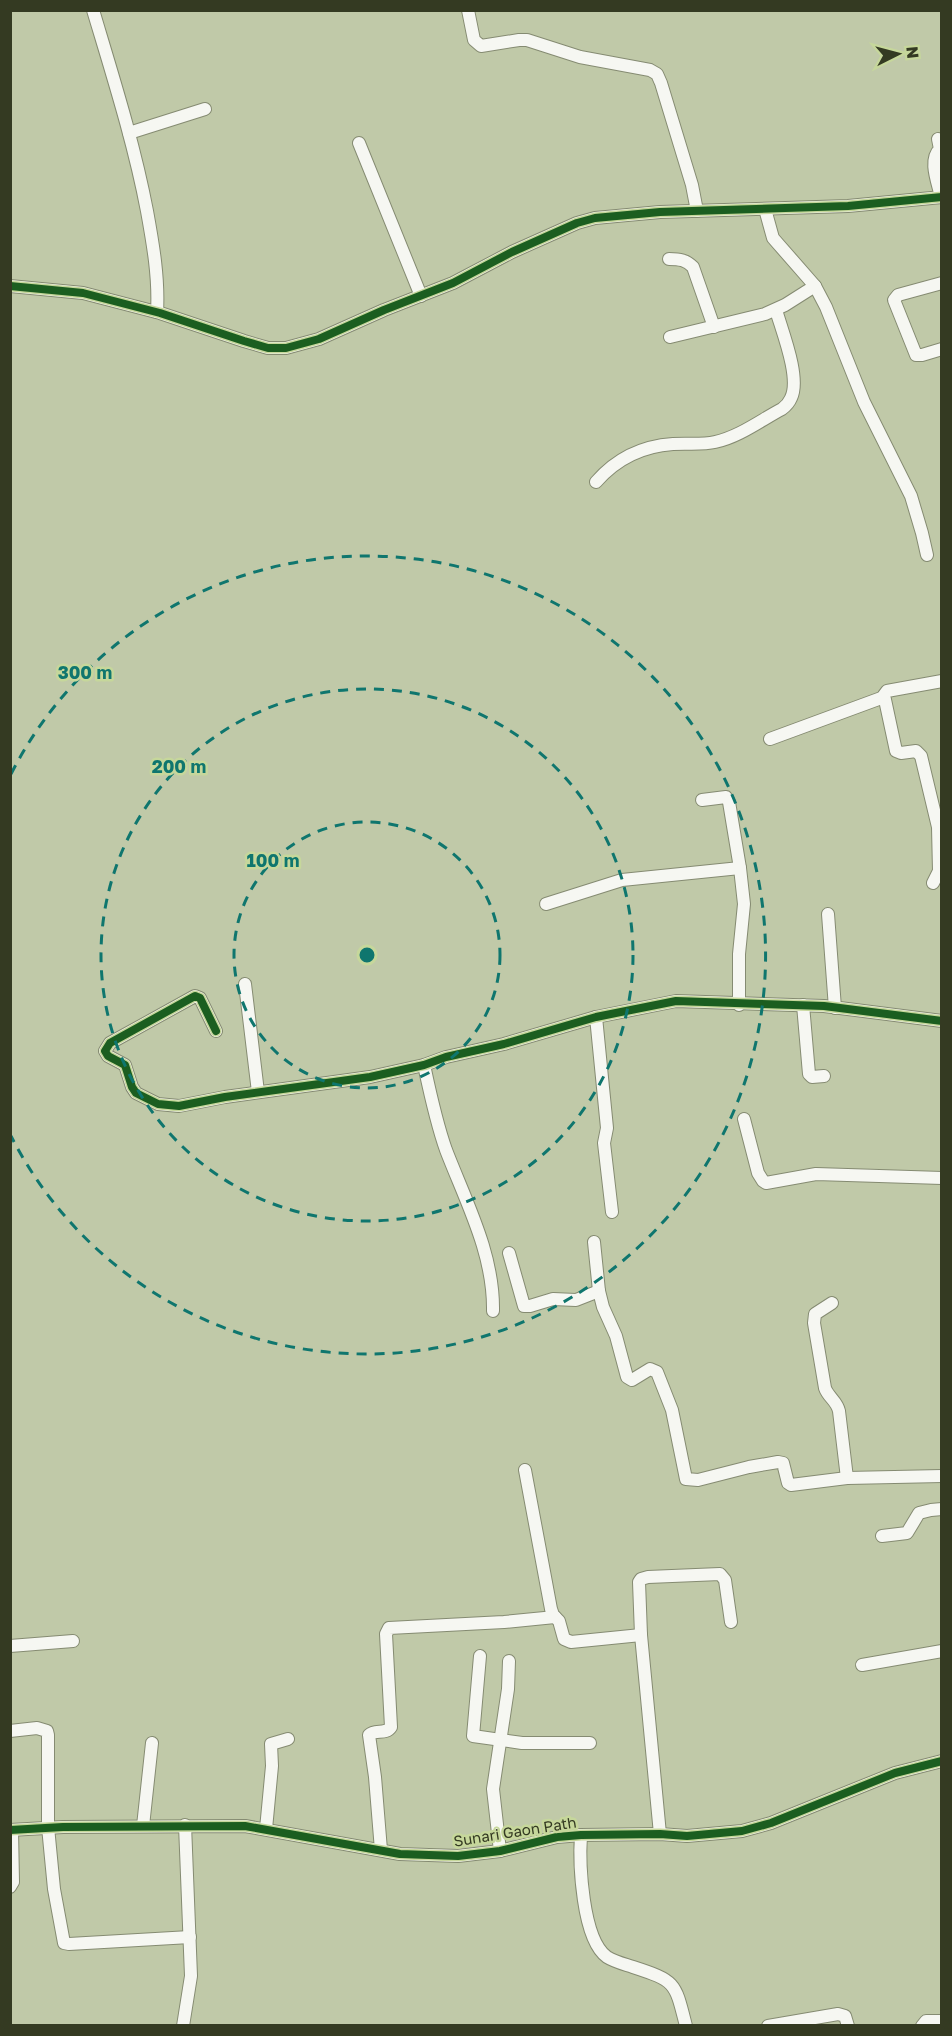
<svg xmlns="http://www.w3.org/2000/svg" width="952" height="2036" font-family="'Golos Text',sans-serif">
  <rect width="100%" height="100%" fill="#c0c9a8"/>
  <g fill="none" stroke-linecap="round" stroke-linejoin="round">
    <defs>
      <g id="minor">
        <path d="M93 10C113 77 134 143 147 211 153 244 159 278 157 312"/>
        <path d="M468 10 474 40 481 46 519 40H527L580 57 650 70 657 74 661 83 692 185 697 211"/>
        <path d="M129 133 205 109"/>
        <path d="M938 139 940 149C928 160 938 183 941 197"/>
        <path d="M359 143 421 296"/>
        <path d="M765 209 773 238 815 286 826 307 864 402 911 496 922 533 927 555"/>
        <path d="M669 259C680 259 686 260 693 267L714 327"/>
        <path d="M942 283 898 295 894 300 916 355H922L942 349"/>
        <path d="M10 286 83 293 160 313 244 341 268 348H286L319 339 384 310 453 283 512 252 577 223 595 218 660 212 848 206 942 197"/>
        <path d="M670 337 765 314 785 305 815 286"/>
        <path d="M596 482C616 459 643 446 673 444 687 443 702 445 715 442 739 437 761 420 782 409 786 406 789 403 791 398 801 378 782 331 776 310"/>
        <path d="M770 739 884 697"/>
        <path d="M702 800 726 797 729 802 740 868 744 904 739 954V1005"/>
        <path d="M933 883 939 871 938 827 921 756 916 751 901 753 896 751 884 695 887 691 942 681"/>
        <path d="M546 904 622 880 740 868"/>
        <path d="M828 914 835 1008"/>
        <path d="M245 984 258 1092"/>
        <path d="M803 1005 809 1074 812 1077 824 1076"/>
        <path d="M596 1017 607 1128 604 1143 612 1212"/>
        <path d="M216 1031 200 998 195 996 110 1043 105 1051 108 1056 125 1065 132 1087 136 1093 158 1104 179 1106 225 1097 370 1077 424 1065 446 1057 504 1044 596 1017 676 1001 824 1006 942 1021"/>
        <path d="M424 1065C430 1093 436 1122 446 1150 466 1202 494 1254 493 1311"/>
        <path d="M744 1119 758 1173 763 1181 766 1183 816 1174 942 1178"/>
        <path d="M594 1242 599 1291 603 1307 616 1336 627 1377 632 1380 650 1369 657 1372 672 1410 686 1479 698 1480 749 1467 778 1462 783 1463 788 1483 791 1485 847 1478 942 1476"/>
        <path d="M509 1253 524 1306H530L553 1299 576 1300 599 1291"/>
        <path d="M832 1303 815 1314 814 1323 825 1388C828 1397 837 1401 839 1411L847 1478"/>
        <path d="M525 1470 551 1609 553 1615 559 1621 564 1639 571 1642 641 1635"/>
        <path d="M882 1536 907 1533 919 1513 931 1510 942 1509"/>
        <path d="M10 1646 73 1641"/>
        <path d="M480 1656 473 1736 522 1743H590"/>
        <path d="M862 1665 942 1651"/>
        <path d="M10 1731 37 1728 47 1731 48 1735V1827L54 1889 64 1943 69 1944 190 1937"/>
        <path d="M143 1826 152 1743"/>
        <path d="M266 1829 272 1766 271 1744 288 1739"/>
        <path d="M10 1830 63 1827 245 1826 400 1854 458 1856 500 1851 557 1837 581 1835 660 1834 687 1836 742 1831 771 1823 895 1773 942 1761"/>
        <path d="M660 1834 641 1635 639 1582 641 1579 648 1577 720 1574 725 1580 731 1622"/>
        <path d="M581 1835C579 1863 582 1939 607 1957 615 1962 624 1964 633 1967 676 1981 675 1982 686 2026"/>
        <path d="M381 1850 375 1777 369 1735C375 1729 386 1735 391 1727L386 1634 389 1628 504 1622 555 1617"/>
        <path d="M500 1851 493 1789 508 1689 509 1661"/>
        <path d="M10 1887 13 1882 12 1830"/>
        <path d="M183 2026 191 1976 185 1825"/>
        <path d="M768 2026 838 2014 845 2016 848 2026"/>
        <path d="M922 2026 926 2021H942"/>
      </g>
    </defs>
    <!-- minor casing -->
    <use href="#minor" stroke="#858b72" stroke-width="14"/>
    <!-- minor -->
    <use href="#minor" stroke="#f6f7f2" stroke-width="12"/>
    <defs>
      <g id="cycleway">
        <path d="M10 286 83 293 160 313 244 341 268 348H286L319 339 384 310 453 283 512 252 577 223 595 218 660 212 848 206 942 197"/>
        <path d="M216 1031 200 998 195 996 110 1043 105 1051 108 1056 125 1065 132 1087 136 1093 158 1104 179 1106 225 1097 370 1077 424 1065 446 1057 504 1044 596 1017 676 1001 824 1006 942 1021"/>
        <path d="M10 1830 63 1827 245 1826 400 1854 458 1856 500 1851 557 1837 581 1835 660 1834 687 1836 742 1831 771 1823 895 1773 942 1761"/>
      </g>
    </defs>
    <!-- cycleway casing -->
    <use href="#cycleway" stroke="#c6d79b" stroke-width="11"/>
    <!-- cycleway -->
    <use href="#cycleway" stroke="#1b5e20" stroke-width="8"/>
  </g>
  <!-- distance rings -->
  <g fill="none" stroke="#0f766e" stroke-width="3" stroke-dasharray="10 8">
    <circle cx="367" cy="955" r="133"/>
    <circle cx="367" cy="955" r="266"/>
    <path d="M11 774A399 399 0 1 1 11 1136"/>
  </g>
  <g text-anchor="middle" stroke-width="5" stroke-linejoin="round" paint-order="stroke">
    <!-- street labels -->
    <g font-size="15" fill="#343a22" stroke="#c6d79b">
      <text transform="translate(515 1832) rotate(-9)" y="5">Sunari Gaon Path</text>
    </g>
  </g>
  <circle cx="367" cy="955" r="9" fill="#0f766e" stroke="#c6d79b" stroke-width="3"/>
  <g font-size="18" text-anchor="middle" font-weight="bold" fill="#0f766e" stroke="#c6d79b" stroke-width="5" stroke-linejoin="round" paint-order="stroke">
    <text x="85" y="679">300 m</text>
    <text x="179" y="773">200 m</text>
    <text x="273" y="867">100 m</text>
  </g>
  <!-- border -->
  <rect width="952" height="2036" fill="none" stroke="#343a22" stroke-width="24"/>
  <!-- north arrow -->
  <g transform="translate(898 54) rotate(84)" stroke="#c6d79b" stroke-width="4.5" paint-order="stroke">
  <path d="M0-4.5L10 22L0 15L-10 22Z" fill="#343a22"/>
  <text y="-9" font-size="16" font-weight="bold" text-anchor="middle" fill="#343a22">N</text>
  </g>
</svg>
